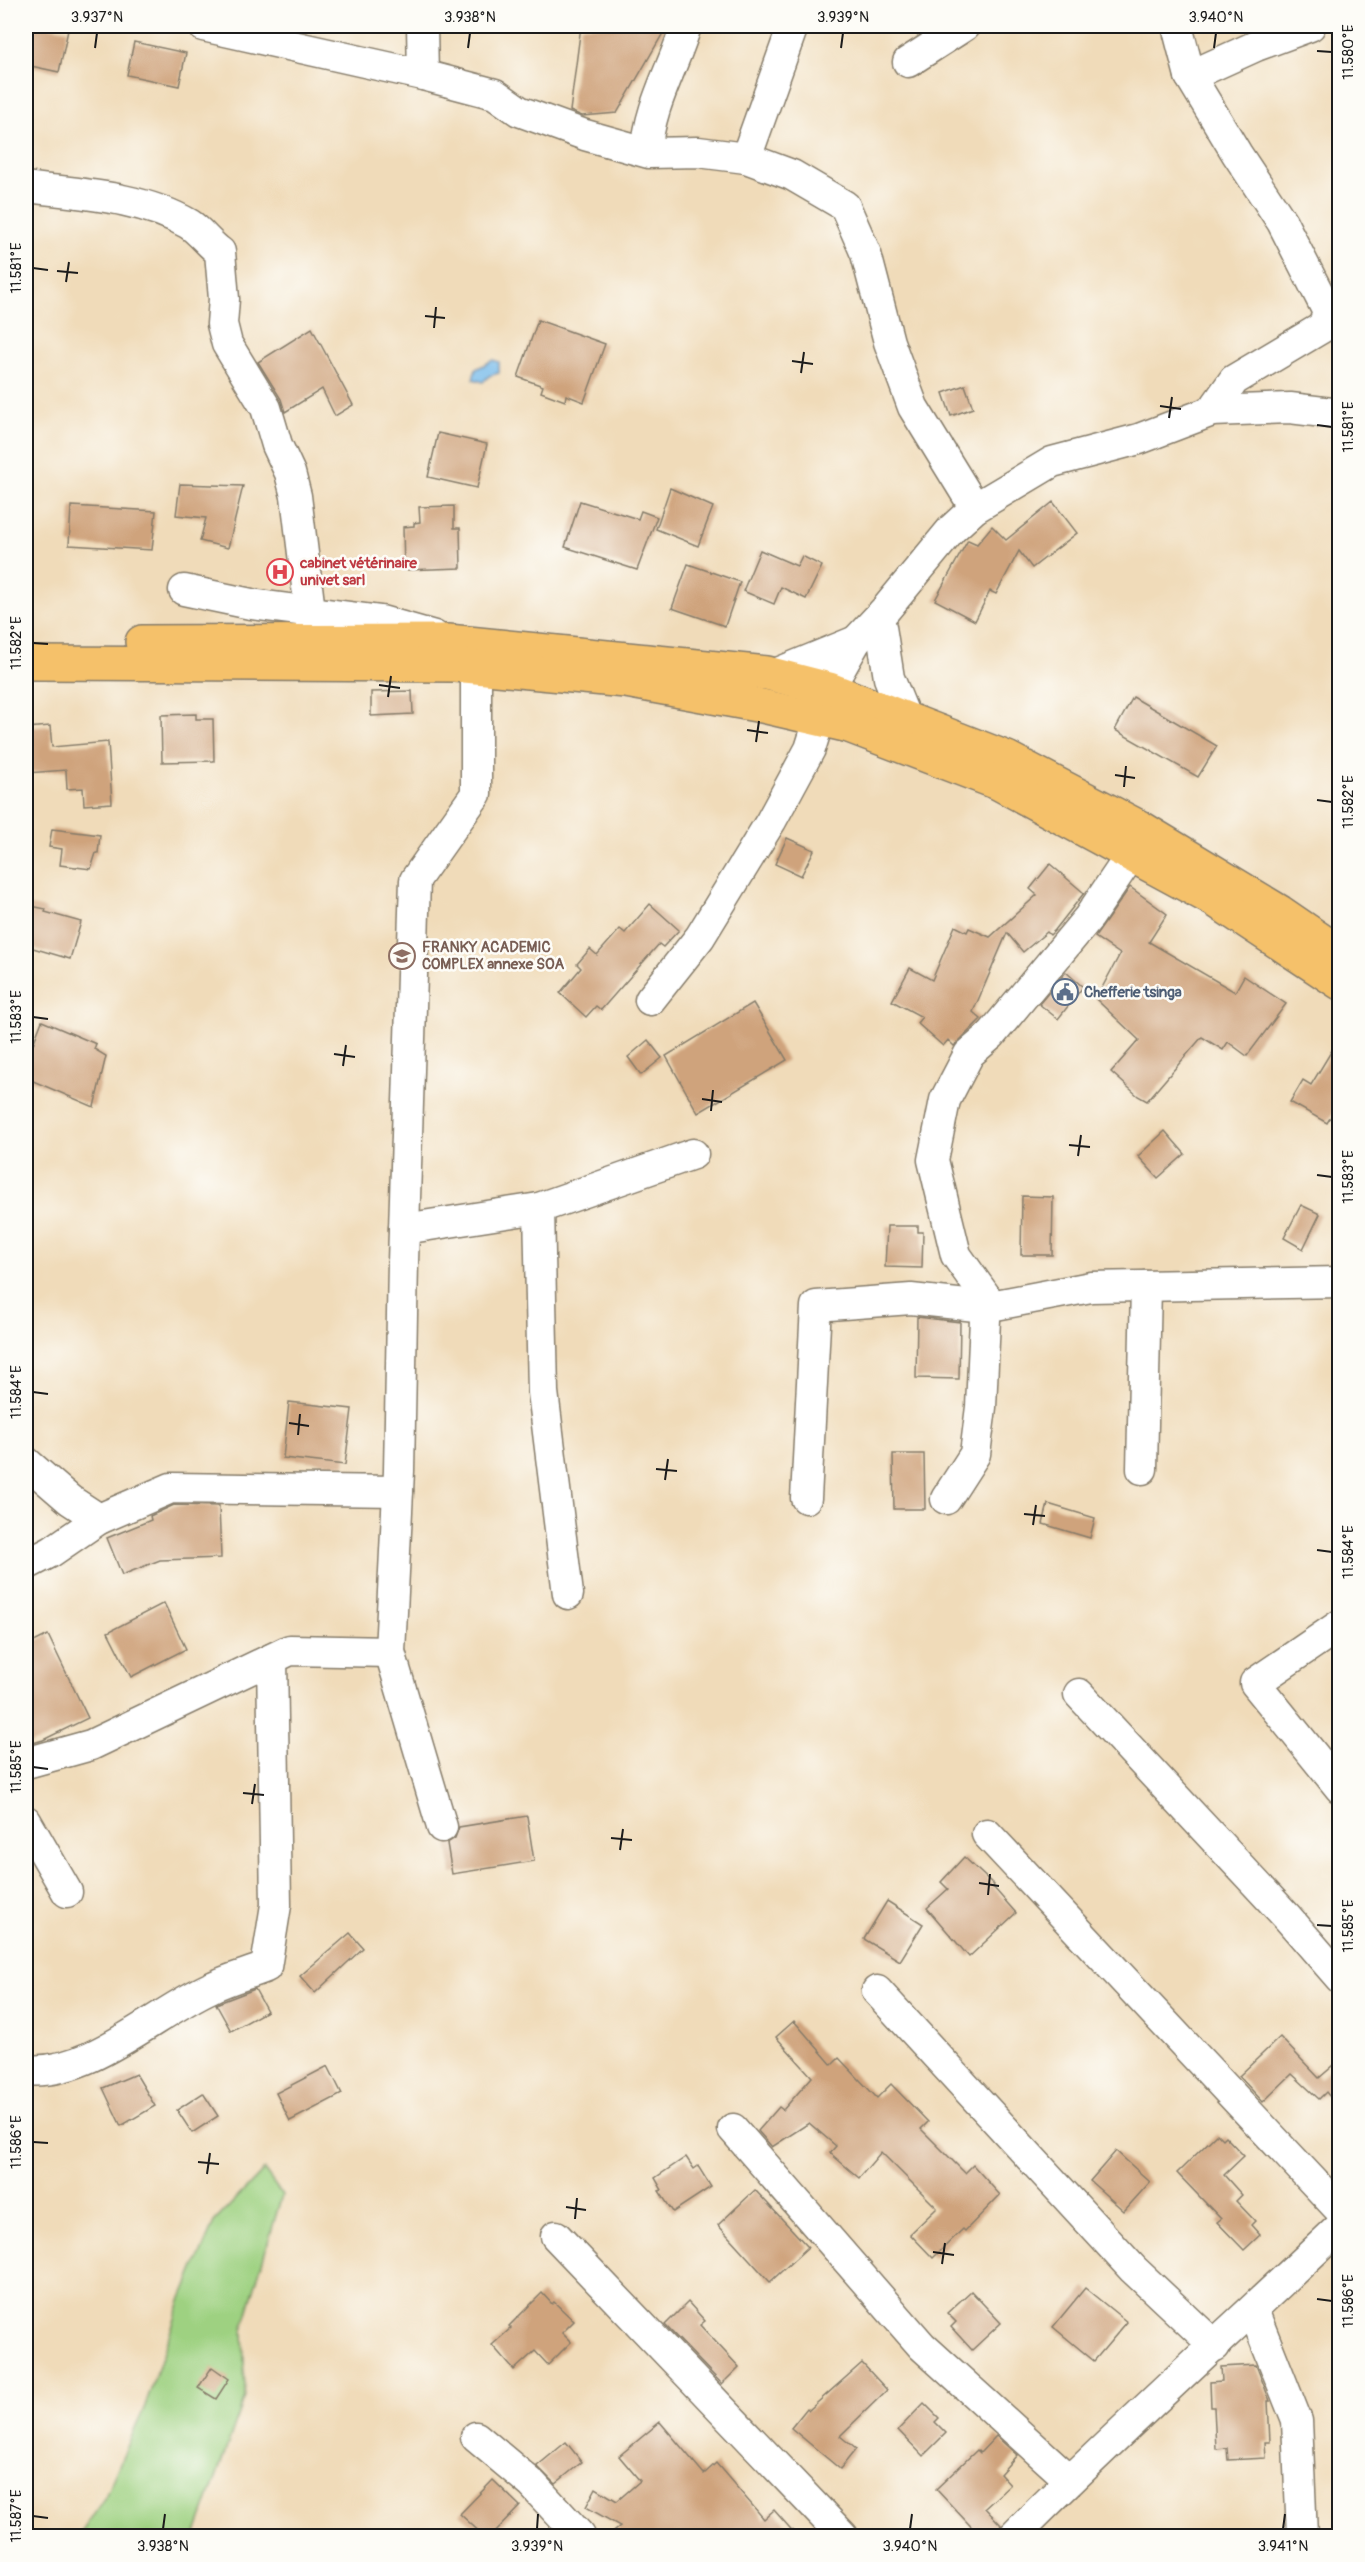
<svg xmlns="http://www.w3.org/2000/svg" width="1365" height="2562" font-family="Pangolin,sans-serif">
  <rect width="100%" height="100%" fill="#fdfcf7"/>
  <filter id="ink" filterUnits="userSpaceOnUse"><feTurbulence type="fractalNoise" baseFrequency=".0167" numOctaves="2"/><feDisplacementMap in="SourceGraphic" scale="12" xChannelSelector="R" yChannelSelector="G"/><feConvolveMatrix kernelMatrix="1 2 1 2 8 2 1 2 1" color-interpolation-filters="sRGB"/></filter>
  <filter id="wash" filterUnits="userSpaceOnUse"><feTurbulence type="fractalNoise" baseFrequency=".008" numOctaves="4" result="noise"/><feDisplacementMap in="SourceGraphic" scale="24" xChannelSelector="R" yChannelSelector="G"/><feGaussianBlur stdDeviation="1.35" result="paint"/><feColorMatrix in="noise" values="0 0 0 0 0 0 0 0 0 0 0 0 0 0 0 0 0 1.4 0 .05"/><feComposite in="paint" operator="in"/></filter>
  <g filter="url(#wash)">
    <rect width="100%" height="100%" fill="#f0dbb9"/>
    <!-- green -->
    <path fill="#9ed181" stroke="#5d764e" stroke-width="1.5" d="M264 2170 282 2195 243 2327 245 2397 195 2536H79L105 2497 145 2406 182 2298 214 2222Z"/>
    <!-- water -->
    <path fill="#75baeb" stroke="#486b84" stroke-width="1.5" d="M493 360 499 362V373L489 376 483 382 473 379 476 369Z"/>
    <g id="blocks">
      <!-- building -->
      <g fill="#cfa37c">
        <path d="M26 26H45L68 30 59 72 26 65Z"/>
        <path d="M581 26H667L617 113 582 116 570 111Z"/>
        <path d="M134 42 186 53 179 86 127 75Z"/>
        <path d="M538 320 605 344 584 402 566 395 565 401 541 392 543 386 518 377Z"/>
        <path d="M312 328 353 405 335 416 322 389 285 412 281 399 258 362Z"/>
        <path d="M965 385 973 408 951 416 943 393Z"/>
        <path d="M438 433 487 444 477 488 428 477Z"/>
        <path d="M180 484 243 486 228 548 200 541 206 518 176 515Z"/>
        <path d="M670 488 713 507 698 546 656 529Z"/>
        <path d="M580 501 638 519 641 511 657 517 637 570 565 547Z"/>
        <path d="M1053 502 1077 533 1032 568 1019 551 996 594 990 591 975 621 935 600 968 540 977 544 992 526 1006 540Z"/>
        <path d="M71 506 156 511 152 550 69 545Z"/>
        <path d="M454 506V528H460L461 568 404 570 403 527 414 526V523L420 522 419 507Z"/>
        <path d="M760 550 797 566 802 556 822 566 806 599 781 587 774 604 743 591Z"/>
        <path d="M688 564 740 582 725 626 672 608Z"/>
        <path d="M412 691 413 714 371 716V692Z"/>
        <path d="M1133 697 1217 746 1198 777 1115 730Z"/>
        <path d="M196 714V719H213L214 761 162 762 161 715Z"/>
        <path d="M50 726 52 747 108 742 112 803 84 805 83 788 67 789 66 770 27 773 26 728Z"/>
        <path d="M52 829 100 835 98 853H96L91 869 60 865 62 849 49 847Z"/>
        <path d="M787 838 814 850 801 876 775 864Z"/>
        <path d="M1050 864 1084 893 1055 930 1050 935 1047 932 1023 952 1007 933 973 1012 981 1019 954 1046 948 1040 943 1046 917 1023 922 1017 892 1001 910 968 932 980 955 926 967 932 969 928 990 937 1037 895 1030 889Z"/>
        <path d="M1130 887 1167 914 1149 942 1235 992 1244 976 1286 1004 1247 1056 1228 1042 1223 1050 1202 1037 1147 1101 1138 1096 1111 1072 1139 1040 1096 999 1120 954 1095 937Z"/>
        <path d="M650 904 679 930 663 947 659 944 601 1010 596 1006 586 1017 560 993 581 968 577 964 590 949 597 955 620 929 625 933Z"/>
        <path d="M26 905 46 909 45 912 81 922 70 959 26 946Z"/>
        <path d="M1066 972 1083 987 1058 1019 1039 1004Z"/>
        <path d="M753 1003 787 1060 698 1113 666 1056Z"/>
        <path d="M42 1021 96 1044 94 1049 106 1056 94 1107 26 1078V1041L33 1044Z"/>
        <path d="M1340 1037V1102L1327 1123 1290 1102 1303 1080 1311 1085Z"/>
        <path d="M648 1040 662 1058 641 1075 628 1057Z"/>
        <path d="M1165 1131 1185 1154 1158 1178 1138 1156Z"/>
        <path d="M1022 1196 1053 1197 1052 1255H1021Z"/>
        <path d="M1301 1205 1320 1214 1303 1249 1284 1238Z"/>
        <path d="M887 1226H918V1232H923L922 1268 885 1267Z"/>
        <path d="M917 1317 960 1322 959 1379 916 1378Z"/>
        <path d="M289 1402 352 1409 345 1465 283 1458Z"/>
        <path d="M893 1454H924L925 1509H894Z"/>
        <path d="M1048 1504 1095 1518 1090 1538 1043 1524Z"/>
        <path d="M174 1505 219 1506 221 1558 160 1560 122 1575 107 1538 151 1520 150 1516Z"/>
        <path d="M164 1603 186 1649 131 1677 108 1632Z"/>
        <path d="M48 1635 88 1718 43 1740 26 1745V1646Z"/>
        <path d="M527 1816 534 1861 452 1874 447 1843 455 1838 459 1827Z"/>
        <path d="M964 1857 994 1885 993 1887 1016 1913 969 1957 927 1908 948 1889 941 1882Z"/>
        <path d="M887 1901 923 1924 900 1961 864 1939Z"/>
        <path d="M350 1933 363 1948 315 1993 300 1976Z"/>
        <path d="M255 1989 267 2011 231 2031 216 2004Z"/>
        <path d="M794 2021 832 2065 839 2058 877 2098 891 2084 928 2122 921 2129 965 2173 973 2165 1000 2195 965 2231 963 2229 933 2258 910 2234 937 2208 881 2152 859 2178 830 2153 836 2146 809 2123 772 2147 758 2131 779 2107 783 2110 812 2077 776 2037Z"/>
        <path d="M1280 2037 1319 2078 1340 2060V2109L1326 2092 1319 2099 1292 2074 1263 2102 1239 2076Z"/>
        <path d="M328 2066 342 2094 290 2121 276 2093Z"/>
        <path d="M136 2074 155 2106 121 2126 103 2088Z"/>
        <path d="M203 2093 218 2116 192 2133 177 2110Z"/>
        <path d="M1217 2134 1222 2139 1225 2136 1244 2156 1224 2175 1242 2195 1236 2201 1255 2221 1251 2225 1260 2235 1244 2250 1217 2222 1221 2219 1177 2173Z"/>
        <path d="M1116 2151 1150 2182 1124 2211 1090 2181Z"/>
        <path d="M686 2157 694 2169 698 2166 711 2187 673 2212 659 2191 662 2190 655 2178Z"/>
        <path d="M755 2190 808 2247 770 2282 718 2225Z"/>
        <path d="M1085 2288 1127 2322 1094 2361 1053 2327Z"/>
        <path d="M971 2291 1001 2323 972 2350 951 2327 956 2322 947 2313Z"/>
        <path d="M542 2293 552 2304 554 2302 574 2321 562 2333 571 2342 548 2365 535 2351 514 2370 492 2345 511 2328 509 2326Z"/>
        <path d="M688 2302 705 2321 700 2325 739 2367 722 2384 665 2325Z"/>
        <path d="M862 2363 887 2390 840 2436 856 2449 840 2469 791 2428 807 2408 809 2410Z"/>
        <path d="M1256 2365 1270 2401H1268L1270 2442H1265L1266 2458 1228 2460 1227 2448 1216 2449 1214 2407H1211L1210 2382 1222 2381 1221 2367Z"/>
        <path d="M212 2367 229 2379 216 2399 198 2388Z"/>
        <path d="M924 2403 939 2418 935 2422 946 2433 923 2456 898 2430Z"/>
        <path d="M660 2422 704 2474 716 2463 764 2519 774 2510 797 2536H608L620 2526 586 2507 596 2488 617 2501 640 2481 619 2456Z"/>
        <path d="M996 2436 1017 2455 1000 2474 1010 2485 985 2508 1001 2525 997 2536H980L936 2489 977 2450 980 2453Z"/>
        <path d="M566 2442 582 2462 555 2484 537 2466Z"/>
        <path d="M493 2480 520 2506 491 2536H484L460 2514Z"/>
      </g>
    </g>
  </g>
  <g filter="url(#ink)">
    <use href="#blocks" fill-opacity="0" stroke="#867c6a" stroke-width="1.5"/>
    <g fill="none" stroke-linecap="round" stroke-linejoin="round">
      <defs>
        <g id="minor">
          <path d="M203 26 423 75 422 26"/>
          <path d="M1177 26 1190 76 1237 154 1282 222 1328 312 1323 327 1234 380 1212 411"/>
          <path d="M908 62 964 26"/>
          <path d="M423 75 495 94 519 111 585 135 649 153 698 152 746 158 792 175 845 206 866 254 889 342 913 407 975 508"/>
          <path d="M1190 76 1256 46 1310 26"/>
          <path d="M647 151C648 109 674 66 686 26"/>
          <path d="M746 158 793 26"/>
          <path d="M26 187C79 194 141 196 189 224 200 231 209 244 220 252L224 299 222 324 227 344 266 408 277 445 290 473 296 496 310 611"/>
          <path d="M184 590 251 604 381 621 434 636"/>
          <path d="M881 627 889 678 905 717"/>
          <path d="M773 675 856 641"/>
          <path d="M650 1000 700 937 771 821 810 749 829 689 856 641 886 609 952 529 975 508 1052 462 1139 439 1212 411 1290 408 1340 414"/>
          <path d="M539 1208 543 1392 568 1594"/>
          <path d="M404 1229 539 1208 693 1154"/>
          <path d="M26 1462 70 1500 99 1519"/>
          <path d="M1142 1469 1146 1286"/>
          <path d="M806 1498 816 1306 911 1299 985 1307 1091 1287 1340 1282"/>
          <path d="M946 1499 975 1454 981 1407 986 1297 956 1255 933 1160 945 1100 969 1054 991 1035 1089 917 1131 855"/>
          <path d="M26 1565 51 1552 99 1519 171 1488 398 1491"/>
          <path d="M1340 1625 1255 1683 1340 1788"/>
          <path d="M1079 1694 1288 1918 1340 1978"/>
          <path d="M26 1763 91 1745 290 1650 390 1652"/>
          <path d="M26 1821 67 1892"/>
          <path d="M442 1827 390 1652 399 1471 403 1262 415 880 476 794V667"/>
          <path d="M987 1834 1340 2210"/>
          <path d="M877 1991 1133 2269 1215 2346"/>
          <path d="M26 2070C88 2077 155 2013 210 1988 228 1979 248 1974 266 1967L276 1905 272 1659"/>
          <path d="M733 2129 922 2346 1070 2480"/>
          <path d="M556 2236 843 2536"/>
          <path d="M1253 2310 1297 2421 1302 2536"/>
          <path d="M476 2437 532 2484 580 2536"/>
          <path d="M1014 2536C1119 2430 1232 2330 1340 2227"/>
        </g>
        <g id="major">
          <path d="M142 642 448 641 767 673 829 689 1007 758 1143 829 1280 912 1340 953"/>
          <path d="M26 663 454 665 626 681 762 706 849 726 998 783 1216 901 1340 983"/>
        </g>
      </defs>
      <!-- minor casing -->
      <use href="#minor" stroke="#867c6a" stroke-width="33"/>
      <!-- major casing -->
      <use href="#major" stroke="#867c6a" stroke-width="36"/>
      <!-- minor -->
      <use href="#minor" stroke="#fff" stroke-width="30"/>
      <!-- major -->
      <use href="#major" stroke="#f5c16b" stroke-width="33"/>
    </g>
  </g>
  <!-- ticks -->
  <path fill="none" stroke="#1c1c1c" stroke-width="2" d="M95 48 97 33M468 48 470 33M841 48 843 33M1214 48 1216 33M1317 51 1332 52M33 268 48 270M57 271 78 273M66 282 69 262M425 316 445 318M434 328 436 307M792 361 813 364M801 373 804 352M1160 406 1181 409M1169 418 1172 397M1317 425 1332 427M33 643 48 644M379 685 400 688M388 697 391 676M747 730 768 733M756 742 759 721M1115 775 1135 778M1124 787 1126 766M1317 800 1332 802M33 1017 48 1019M334 1054 355 1057M343 1066 346 1045M702 1099 722 1102M711 1111 713 1090M1069 1145 1090 1147M1078 1156 1081 1135M1317 1175 1332 1177M33 1392 48 1394M289 1423 309 1426M298 1435 300 1414M656 1469 677 1471M665 1480 668 1459M1024 1514 1045 1516M1033 1525 1036 1505M1317 1550 1332 1552M33 1767 48 1769M243 1793 264 1795M252 1804 255 1784M611 1838 632 1840M620 1850 623 1829M979 1883 999 1886M988 1895 990 1874M1317 1925 1332 1926M33 2142 48 2143M198 2162 219 2164M207 2174 210 2153M566 2207 586 2210M575 2219 577 2198M933 2252 954 2255M942 2264 945 2243M1317 2299 1332 2301M33 2516 48 2518M163 2529 165 2514M537 2529 538 2514M910 2529 912 2514M1283 2529 1285 2514"/>
  <!-- icons -->
  <defs>
    <symbol id="hospital-ring" viewBox="-11 -11 22 22"><circle r="9.5" fill="#fdfcf7" stroke="#e0444e" stroke-width="1.5"/><path d="M-5-5h3v3.5h4V-5h3V5h-3V1.5h-4V5h-3Z" fill="#e0444e"/></symbol>
    <symbol id="school-ring" viewBox="-11 -11 22 22"><circle r="9.5" fill="#fdfcf7" stroke="#8d6e63" stroke-width="1.5"/><path d="M0-5L7-2L0 1L-7-2ZM-4 1L0 2.5L4 1V4Q0 6-4 4Z" fill="#8d6e63"/></symbol>
    <symbol id="civic-ring" viewBox="-11 -11 22 22"><circle r="9.5" fill="#fdfcf7" stroke="#5c6f8a" stroke-width="1.5"/><path d="M-.6-6.5H3V-4.5H.6V-3L4-1V1h2V6H-6V1h2V-1L-.6-3ZM-1.2 2.5V6h2.4V2.5Z" fill="#5c6f8a"/></symbol>
  </defs>
  <g fill-rule="evenodd">
    <use href="#hospital-ring" x="265" y="557" width="30" height="30"/>
    <use href="#school-ring" x="387" y="941" width="30" height="30"/>
    <use href="#civic-ring" x="1050" y="977" width="30" height="30"/>
  </g>
  <g text-anchor="middle" stroke-width="5" stroke-linejoin="round" paint-order="stroke">
    <!-- health labels -->
    <g font-size="15" font-weight="bold" fill="#be3a42" stroke="#fdfcf7" text-anchor="start">
      <text x="300" y="568">cabinet vétérinaire<tspan x="300" dy="17">univet sarl</tspan></text>
    </g>
    <!-- education labels -->
    <g font-size="15" font-weight="bold" fill="#785e54" stroke="#fdfcf7" text-anchor="start">
      <text x="422" y="952">FRANKY ACADEMIC<tspan x="422" dy="17">COMPLEX annexe SOA</tspan></text>
    </g>
    <!-- service labels -->
    <g font-size="15" font-weight="bold" fill="#4e5e75" stroke="#fdfcf7" text-anchor="start">
      <text x="1084" y="997">Chefferie tsinga</text>
    </g>
  </g>
  <!-- margin -->
  <rect width="1365" height="2562" fill="none" stroke="#fdfcf7" stroke-width="66"/>
  <rect x="33" y="33" width="1299" height="2496" fill="none" stroke="#1c1c1c" stroke-width="2"/>
  <g font-size="15" text-anchor="middle" fill="#1c1c1c">
    <text x="97" y="22">3.937°N</text>
    <text x="470" y="22">3.938°N</text>
    <text x="843" y="22">3.939°N</text>
    <text x="1216" y="22">3.940°N</text>
    <text transform="translate(1348 52) rotate(-90)" y="5">11.580°E</text>
    <text transform="translate(16 268) rotate(-90)" y="5">11.581°E</text>
    <text transform="translate(1348 427) rotate(-90)" y="5">11.581°E</text>
    <text transform="translate(16 643) rotate(-90)" y="5">11.582°E</text>
    <text transform="translate(1348 802) rotate(-90)" y="5">11.582°E</text>
    <text transform="translate(16 1017) rotate(-90)" y="5">11.583°E</text>
    <text transform="translate(1348 1177) rotate(-90)" y="5">11.583°E</text>
    <text transform="translate(16 1392) rotate(-90)" y="5">11.584°E</text>
    <text transform="translate(1348 1552) rotate(-90)" y="5">11.584°E</text>
    <text transform="translate(16 1767) rotate(-90)" y="5">11.585°E</text>
    <text transform="translate(1348 1926) rotate(-90)" y="5">11.585°E</text>
    <text transform="translate(16 2142) rotate(-90)" y="5">11.586°E</text>
    <text transform="translate(1348 2301) rotate(-90)" y="5">11.586°E</text>
    <text transform="translate(16 2516) rotate(-90)" y="5">11.587°E</text>
    <text x="163" y="2551">3.938°N</text>
    <text x="537" y="2551">3.939°N</text>
    <text x="910" y="2551">3.940°N</text>
    <text x="1283" y="2551">3.941°N</text>
  </g>
</svg>
